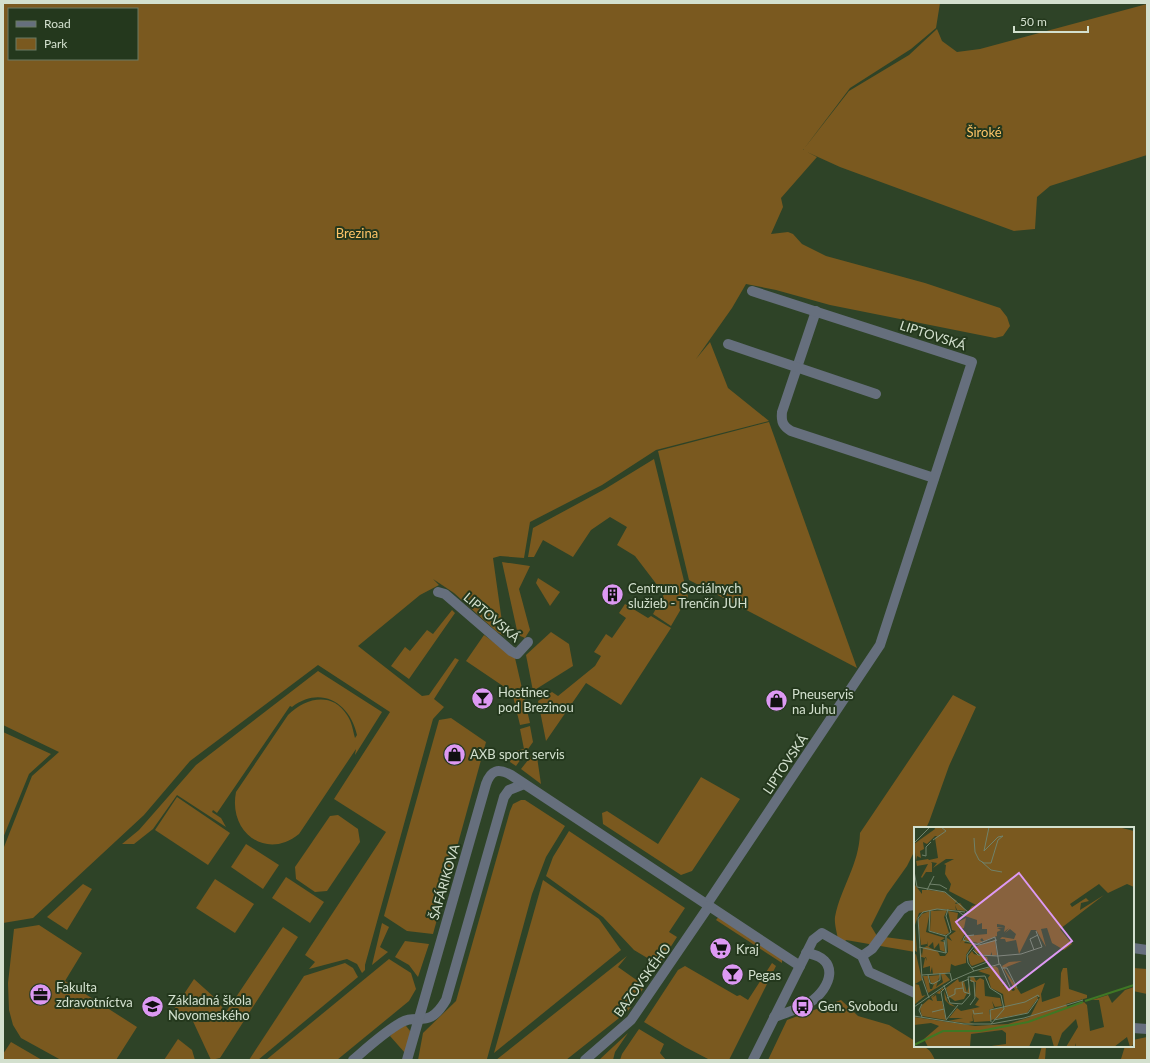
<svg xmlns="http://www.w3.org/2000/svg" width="1150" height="1063" font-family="Lato,sans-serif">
  <rect width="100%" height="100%" fill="#2e4327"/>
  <!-- green -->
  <g fill="#7a591f" fill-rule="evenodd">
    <path d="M3 3H940L936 28 911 49 850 88 803 150 849 91 909 55 937 29 942 41 957 52 980 49 1147 4V155L1050 186 1037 197 1035 229 1014 231 840 167 807 152 817 157 781 198 783 207 771 234 788 232 793 234 802 244 826 256 925 283 1000 308 1007 317 1010 326 1003 336 995 338 830 305 776 290 746 284 732 308 696 359 710 342 728 388 769 421 656 450 602 485 530 522 524 558 500 556 493 558 504 636 497 632 454 593 433 579 439 585 420 595 358 646 422 696 429 695 455 658 459 660 434 699 444 707 433 719 365 965V970L362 973 357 964 347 959 309 969 315 962 305 955 386 832 334 799 390 712 318 665 190 761 144 815 33 918 3 923 4 847 32 776 59 752 3 725ZM9 9H137V59H9Z"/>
    <path d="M769 422 857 668 689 580 658 451Z"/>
    <path d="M654 459 688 597 671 626 653 614 664 594 635 556 617 545 627 527 610 517 591 530 573 557 543 540 534 557H528L533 528 605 489Z"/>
    <path d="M502 562 530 566 519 589 530 630 525 638 518 635Z"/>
    <path d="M538 578 560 592 550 606 536 583Z"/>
    <path d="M625 604 648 618 651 616 671 628 621 705 586 683 546 741 538 701 552 692 558 696 595 666 601 656 594 652 606 634 612 638 626 618 619 613Z"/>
    <path d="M452 610 455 613 409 679 391 666 405 647 410 651 427 630 433 634Z"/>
    <path d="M551 632 569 644 573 666 533 691 526 655Z"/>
    <path d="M484 635 515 658 530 723 520 725 512 692 466 661Z"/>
    <path d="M318 671 382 712 355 755 356 749 299 834C266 861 228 832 236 792L288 715C305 698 332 691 347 715 352 722 353 731 355 738L357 735C350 703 321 685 292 707L290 706 217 813 213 810 212 812 221 818 226 827 177 795 153 829 134 844H122L139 830 196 765Z"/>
    <path d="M953 695 976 707 949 766 929 822 926 828H915V850L907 866 887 894 871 926 877 936 915 941V952L846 940 843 944 839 945C838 936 834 925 835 917 841 887 859 865 860 833Z"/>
    <path d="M451 718 486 742 433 934 407 931 384 916 439 720Z"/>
    <path d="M530 726 533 742 516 766 510 762C512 751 515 751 524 749L520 729Z"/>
    <path d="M3 732 51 754 29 774 3 838Z"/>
    <path d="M536 750 541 784 521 769Z"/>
    <path d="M701 777 740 799 692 871 681 875 603 824 602 813 607 811 658 844Z"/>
    <path d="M177 797 230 833 208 865 155 830Z"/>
    <path d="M521 800H525L565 826 546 857 532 894 487 1059 418 1060 423 1033 456 1001 510 811 513 804Z"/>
    <path d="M338 815 358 829 360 842 327 891 315 892 296 879 295 867 330 816Z"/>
    <path d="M569 831 685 908 669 932 677 937 659 965 634 950 603 917 546 876 553 857Z"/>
    <path d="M246 844 279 865 263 889 231 867Z"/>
    <path d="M286 877 324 902 310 923 272 898Z"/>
    <path d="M215 879 254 904 235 933 196 908Z"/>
    <path d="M543 880 599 919 621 950 494 1053Z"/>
    <path d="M83 884 92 889 67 930 47 917Z"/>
    <path d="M720 915 782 958V963L716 920Z"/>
    <path d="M382 923 389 927 380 947 388 952 372 965Z"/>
    <path d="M39 925 82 953 65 981 137 1027 116 1060H61L21 1038 13 1025 9 1010 8 983 14 929Z"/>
    <path d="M283 927 298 937 220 1058 211 1060 191 1017 170 1015 194 979 214 997 226 1012Z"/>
    <path d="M405 941 429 944 418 977 409 965 395 957Z"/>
    <path d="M627 956 618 967 645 986 628 1011 566 1060H496Z"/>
    <path d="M389 959 411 973 416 989 409 1001 337 1060H266Z"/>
    <path d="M345 963 353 968 358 977 258 1060H249L304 976Z"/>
    <path d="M772 963 776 966 729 1060H710L685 1047 644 1022 678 970 685 966 737 996 740 995 748 1000Z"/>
    <path d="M1133 968 1147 969V994L1133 991Z"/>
    <path d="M841 1000 858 1016 889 1025 915 1041V1046C927 1046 930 1049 935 1060H768L787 1020Z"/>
    <path d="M400 1026H406L411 1032 405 1053 390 1036Z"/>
    <path d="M639 1029 664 1044 660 1053 666 1060H620L622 1054Z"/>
    <path d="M628 1033 615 1052 613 1060H599Z"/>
    <path d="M1147 1037V1060H1118L1121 1059 1125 1046H1133V1040Z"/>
    <path d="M178 1039 192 1050 195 1060H164Z"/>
    <path d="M11 1042 42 1060H3V1054Z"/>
    <path d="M1042 1046H1046L1045 1060H1038Z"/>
  </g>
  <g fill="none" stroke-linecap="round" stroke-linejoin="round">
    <!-- minor -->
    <g stroke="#666f7d" stroke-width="10">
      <path d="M816 311 782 412C781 422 783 426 791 431L934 478"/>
      <path d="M728 344 876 394"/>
      <path d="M438 592 445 594 511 651 517 654 528 642"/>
      <path d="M707 904 880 645 972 362 752 291"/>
      <path d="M1133 948 1147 950"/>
      <path d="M862 956 872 949 901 910 907 906 915 905"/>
      <path d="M774 1017C785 1013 799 1009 809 1003 832 988 841 958 806 953"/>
      <path d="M1133 1028 1147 1029"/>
      <path d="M353 1060C367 1048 381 1035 397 1025 418 1010 427 1032 446 1000L504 797 509 790 524 784"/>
      <path d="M407 1060 486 784C491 770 498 768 511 775L800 966"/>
      <path d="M585 1060 631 1020 709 906"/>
      <path d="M753 1060 813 940 822 933 862 956 869 972 915 993"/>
    </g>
  </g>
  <!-- icons -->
  <defs>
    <symbol id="building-disc" viewBox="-11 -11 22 22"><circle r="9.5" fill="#dd99f3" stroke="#24381d"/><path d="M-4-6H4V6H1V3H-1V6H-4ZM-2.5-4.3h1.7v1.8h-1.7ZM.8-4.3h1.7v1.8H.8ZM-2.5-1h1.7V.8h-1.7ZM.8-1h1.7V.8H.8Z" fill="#111"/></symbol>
    <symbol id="bar-disc" viewBox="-11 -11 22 22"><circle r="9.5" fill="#dd99f3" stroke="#24381d"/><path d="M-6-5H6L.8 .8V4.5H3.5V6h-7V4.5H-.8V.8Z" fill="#111"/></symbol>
    <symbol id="shop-disc" viewBox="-11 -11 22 22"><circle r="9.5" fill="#dd99f3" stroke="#24381d"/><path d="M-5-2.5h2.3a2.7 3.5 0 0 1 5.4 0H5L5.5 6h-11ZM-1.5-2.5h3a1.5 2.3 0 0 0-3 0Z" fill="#111"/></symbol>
    <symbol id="supermarket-disc" viewBox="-11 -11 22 22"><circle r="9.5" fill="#dd99f3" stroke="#24381d"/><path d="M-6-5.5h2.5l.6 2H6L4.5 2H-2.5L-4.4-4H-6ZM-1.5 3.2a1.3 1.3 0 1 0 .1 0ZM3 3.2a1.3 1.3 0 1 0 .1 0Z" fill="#111"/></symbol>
    <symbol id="office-disc" viewBox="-11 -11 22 22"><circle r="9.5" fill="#dd99f3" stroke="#24381d"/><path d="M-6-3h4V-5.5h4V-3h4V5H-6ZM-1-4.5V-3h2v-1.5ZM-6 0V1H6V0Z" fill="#111"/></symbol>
    <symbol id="bus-disc" viewBox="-11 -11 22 22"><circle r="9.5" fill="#dd99f3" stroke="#24381d"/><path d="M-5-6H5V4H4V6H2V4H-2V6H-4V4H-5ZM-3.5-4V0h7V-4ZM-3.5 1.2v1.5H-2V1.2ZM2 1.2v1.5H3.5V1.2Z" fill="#111"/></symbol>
    <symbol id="school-disc" viewBox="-11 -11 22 22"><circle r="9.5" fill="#dd99f3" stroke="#24381d"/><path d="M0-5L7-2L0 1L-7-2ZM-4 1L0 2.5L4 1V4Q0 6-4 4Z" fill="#111"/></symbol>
  </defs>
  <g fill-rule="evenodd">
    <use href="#building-disc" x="600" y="582" width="25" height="25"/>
    <use href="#bar-disc" x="470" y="686" width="25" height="25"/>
    <use href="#shop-disc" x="764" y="688" width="25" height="25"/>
    <use href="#shop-disc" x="442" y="742" width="25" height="25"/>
    <use href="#supermarket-disc" x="708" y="936" width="25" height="25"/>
    <use href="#bar-disc" x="720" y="962" width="25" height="25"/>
    <use href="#office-disc" x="28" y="982" width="25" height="25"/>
    <use href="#bus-disc" x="790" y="994" width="25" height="25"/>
    <use href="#school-disc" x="140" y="994" width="25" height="25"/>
  </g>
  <g text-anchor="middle" stroke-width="4" stroke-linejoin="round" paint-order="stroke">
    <!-- park labels -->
    <g font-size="13" fill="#fec467" stroke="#24381d">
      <text x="984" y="137">Široké</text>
      <text x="357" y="238">Brezina</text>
    </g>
    <!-- street labels -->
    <g font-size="13" fill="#d3e0ce" stroke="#24381d">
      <text transform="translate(933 335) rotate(18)" y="5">LIPTOVSKÁ</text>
      <text transform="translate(492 617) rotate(40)" y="5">LIPTOVSKÁ</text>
      <text transform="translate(785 764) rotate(-56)" y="5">LIPTOVSKÁ</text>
      <text transform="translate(444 882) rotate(-74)" y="5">ŠAFÁRIKOVA</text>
      <text transform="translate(642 980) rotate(-54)" y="5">BAZOVSKÉHO</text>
    </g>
    <!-- poi labels -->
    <g font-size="13" fill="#d3e0ce" stroke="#24381d" text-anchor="start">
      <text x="628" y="593">Centrum Sociálnych<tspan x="628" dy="15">služieb - Trenčín JUH</tspan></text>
      <text x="498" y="697">Hostinec<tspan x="498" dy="15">pod Brezinou</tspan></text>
      <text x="792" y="699">Pneuservis<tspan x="792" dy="15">na Juhu</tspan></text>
      <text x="470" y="759">AXB sport servis</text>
      <text x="736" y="954">Kraj</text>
      <text x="748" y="980">Pegas</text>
      <text x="56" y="992">Fakulta<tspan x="56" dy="15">zdravotníctva</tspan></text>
      <text x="168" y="1005">Základná škola<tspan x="168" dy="15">Novomeského</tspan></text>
      <text x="818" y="1011">Gen. Svobodu</text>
    </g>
  </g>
  <!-- overview -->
  <g transform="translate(914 827)">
    <rect width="220" height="220" fill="#2e4327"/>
    <path d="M20 0H204L216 3 218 0 216 3 220 4V60L213 57 194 66 185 57 156 77 158 80 172 71 175 74 167 76 166 83 190 68 146 102 158 117 150 123 138 116 133 101 127 102 132 120 122 103H117L105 127 102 113 92 115 91 112H86L88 110 100 112 102 107 96 102 91 106 95 101 90 105 91 99 89 98 83 97V100L90 101H83L87 103 83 105V109L70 114 68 111 66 113 69 115 64 116 50 113 52 109 73 107V102H77H68V96L63 98V93L51 89 58 79 62 78 35 64 37 57 31 47 32 38 30 37 40 32H32L19 41 23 36 17 35 15 33 24 31 21 11 23 9H21L13 17 9 15 10 22 6 24 7 31 3 29 2 34 0 17 21 2ZM14 32 18 36V45H12L8 51 7 50 14 37 3 39 2 34ZM1 58 8 67V63H15L30 65 43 74 41 77 46 76 52 84 43 83 41 78 42 83 24 82 5 86 1 98 3 125 0 123ZM33 83 30 90 35 106 31 108 16 104 17 84ZM16 84 12 105 31 111 26 114 30 115 31 125 26 123 25 116 20 122 19 115 14 120 13 114V117L7 118 4 93 8 87ZM34 84 44 86 43 93 46 105 44 95 52 91 50 101 46 102 52 105 46 116 48 113 52 114 50 116 59 117 60 120 58 118 52 128V136L41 139 37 137 36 145 31 146 19 147 18 140 16 147V139L9 141 11 131H8L11 130 13 134 12 130H7L6 122 8 129 9 121 13 119 24 125 26 129H31L34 125 33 111 38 114 35 109 42 104 38 103ZM81 113 83 128 78 129V125L76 129 61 126 60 120ZM58 124 60 127 73 130 74 133 58 139 56 137 65 133 56 137 54 129ZM2 127 8 153 1 157 5 158 8 169 12 168 0 178V128ZM108 134 90 141 107 167 131 156 127 167 128 175 146 169 147 146 149 141H153L155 162 173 168V171L152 177 154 181 170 175 173 178 176 204 190 200 185 173H178L194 168 198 176 211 163 220 160V217L216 220 213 210 200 220H162V216L161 220H152L164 200 162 192 148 206 143 220H140L137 209 121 206 115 220H70L92 217V206L88 203 57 207 56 220H14L10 212 25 199 17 196 0 198V190L61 199 94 197 116 190 126 170 123 169 124 171 113 186 77 193 76 183 91 180 89 167 77 161 74 151 76 148 64 144 81 139 84 141 88 156 92 155 89 158 99 164 101 163 88 139 95 135ZM27 147H31L36 153 14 166 9 149H14L16 162H18L20 157 17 156 15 149 26 148 22 160 29 155ZM56 150H60L62 154 66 151 70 153 71 169 86 171 88 179 81 180 78 174 80 181 75 183 77 194 60 195 58 185 59 194 55 195 60 197 34 194 49 191H35L43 181 47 184 66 180 61 178 65 172 61 169 62 155H57ZM44 152 45 155 50 154 53 166 55 158 56 167 53 166 50 172 41 174 34 169 32 161ZM29 161 34 175 42 180 36 178 31 173 30 163H27L26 167 22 166 18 171 22 168 23 174H28L32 193 8 189 6 182 8 178 15 172 19 174 17 170Z" fill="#7a591f"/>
    <path fill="none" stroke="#3f7825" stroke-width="2" d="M171 174 220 158M0 218 29 204H66L114 195 169 175"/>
    <path fill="none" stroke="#70826a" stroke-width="1" d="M60 11 61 25 65 33 70 36H77L84 13 89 9 84 10 70 24 75 0M19 13 32 4 27 0M0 16 16 0M8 28 12 29V20L17 15M68 35 77 43 88 45M0 44 3 60 31 65 54 85 49 88 44 84M15 57 26 58 33 62M13 63 20 49M16 83 15 104 32 109M60 108 51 109 49 113 65 118 83 113M32 109 37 105 32 89 34 82M30 113 32 126M5 120 32 126M59 123 64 128 84 129M120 123 116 112 124 108M32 126V109M84 129 107 127 128 120 122 104M58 141 73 135 75 139M88 141H93L103 161M60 144 54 136 53 128 61 118 81 110 85 137M8 148 36 146 38 154M14 148 16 156 19 157 26 153V146M54 150 71 149 76 161 87 168 90 182 77 197M55 152 48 155 50 165 56 167M30 158 36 176 48 177 56 168 54 150M31 161 27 165 32 192M15 171 8 151 4 91 9 85 23 82 51 85M33 171 41 167V162L49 161M8 177 5 183 8 190M56 178 61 171 60 155 56 153M0 180 39 153 60 144 86 137 97 162M59 183 60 187 69 186M18 185 30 182M0 189 50 197H77L110 191 169 173M32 193 44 178M80 193 114 186 124 172M77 195 76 183 111 175 124 168 125 170"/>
    <path fill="#dd99f3" fill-opacity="0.15" stroke="#dd99f3" stroke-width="2" d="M105 46 158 114 95 163 42 95Z"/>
    <rect width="220" height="220" fill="none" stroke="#d3e0ce" stroke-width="2"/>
  </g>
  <!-- border -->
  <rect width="1150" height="1063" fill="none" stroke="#d3e0ce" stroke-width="8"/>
  <!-- legend -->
  <rect x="8" y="8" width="130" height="52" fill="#24381d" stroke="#6a7b64"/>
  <rect x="16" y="21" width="20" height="6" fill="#666f7d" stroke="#6a7b64"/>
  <text x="44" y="28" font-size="12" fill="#d3e0ce">Road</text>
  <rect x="16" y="38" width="20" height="12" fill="#7a591f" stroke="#6a7b64"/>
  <text x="44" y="48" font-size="12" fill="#d3e0ce">Park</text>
  <!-- scale -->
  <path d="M1014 26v6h74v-6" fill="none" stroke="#d3e0ce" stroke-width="2"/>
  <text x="1020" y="26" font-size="12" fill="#d3e0ce" stroke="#24381d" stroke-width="3" paint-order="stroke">50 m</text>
</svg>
